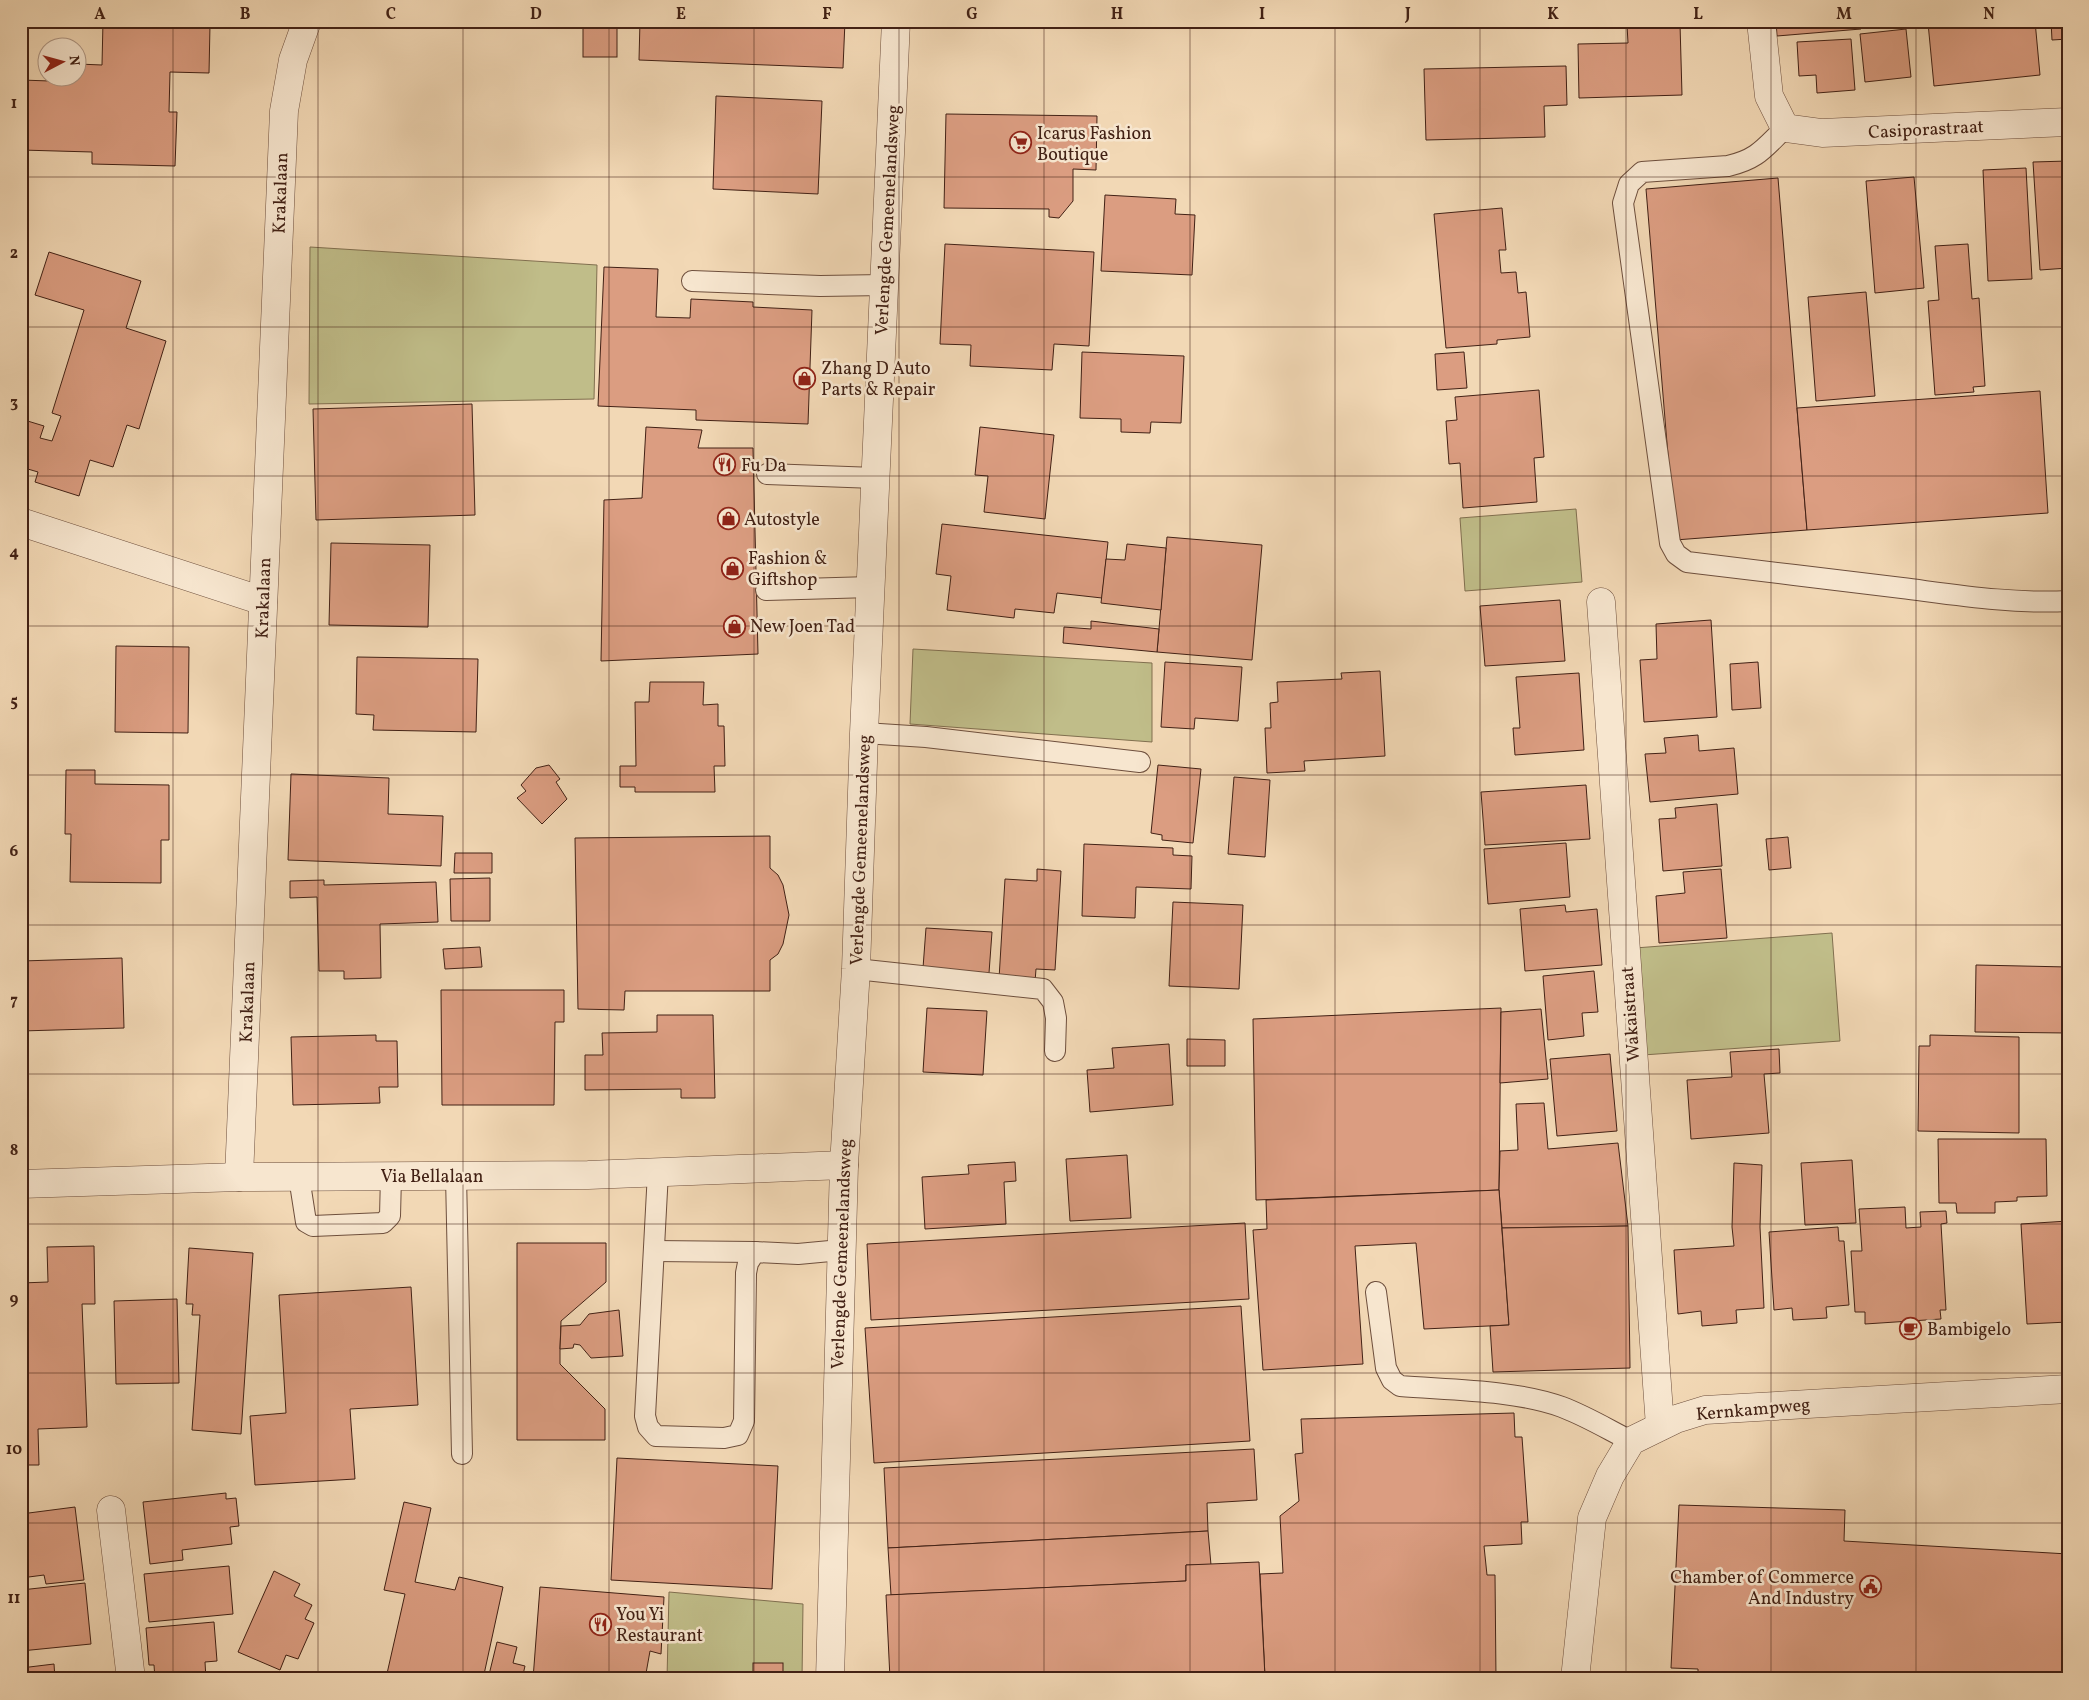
<svg xmlns="http://www.w3.org/2000/svg" width="2089" height="1700" font-family="Vollkorn,serif">
  <rect width="100%" height="100%" fill="#f2d8b5"/>
  <filter id="stains"><feTurbulence type="fractalNoise" baseFrequency=".004" numOctaves="4"/><feColorMatrix values="0 0 0 0 .2 0 0 0 0 .09 0 0 0 0 .02 0 0 0 .5 -.17"/></filter>
  <radialGradient id="worn" r=".72"><stop offset=".6" stop-color="#630" stop-opacity="0"/><stop offset="1" stop-color="#630" stop-opacity=".3"/></radialGradient>
  <!-- green -->
  <g fill="#c0bd89" stroke="#816f4f">
    <path d="M310 247 597 265 594 399 309 404Z"/>
    <path d="M1576 509 1582 582 1465 591 1460 518Z"/>
    <path d="M913 649 1152 663V742L910 724Z"/>
    <path d="M1832 933 1840 1041 1643 1055 1635 948Z"/>
    <path d="M669 1592 803 1604 802 1679H667Z"/>
  </g>
  <!-- building -->
  <g fill="#db9d81" stroke="#422115">
    <path d="M103 21H171V24L210 25 209 73 170 72 169 112H177L175 166 92 164V152L21 150V80L50 81V78H78V64L102 65Z"/>
    <rect x="583" y="21" width="34" height="36"/>
    <path d="M640 21H845L843 68 639 60Z"/>
    <path d="M1776 21H1861V29L1777 36Z"/>
    <path d="M1942 21H2035L2040 75 1934 86 1928 23Z"/>
    <path d="M2051 21H2068V39L2052 40Z"/>
    <path d="M1680 24 1682 95 1579 98 1578 44 1628 43 1627 25Z"/>
    <path d="M1906 29 1911 77 1865 82 1860 34Z"/>
    <path d="M1851 39 1855 90 1817 93 1816 75 1799 76 1797 42Z"/>
    <path d="M1566 66 1567 105 1544 106 1545 137 1426 140 1424 69Z"/>
    <path d="M716 96 822 101 818 194 713 189Z"/>
    <path d="M946 114 1097 116 1096 170 1073 169V201L1059 218 1049 217V209L944 208Z"/>
    <path d="M2068 161V268L2040 270 2033 162Z"/>
    <path d="M2026 168 2032 279 1988 281 1983 170Z"/>
    <path d="M1914 177 1924 288 1875 293 1866 181Z"/>
    <path d="M1778 178 1807 530 1675 540 1646 189Z"/>
    <path d="M1105 195 1176 199 1175 214 1195 215 1192 275 1101 271Z"/>
    <path d="M1502 208 1506 250H1499L1501 273 1516 272 1518 293 1526 292 1530 337 1497 340V344L1446 348 1434 214Z"/>
    <path d="M945 244 1094 252 1089 346 1054 344 1052 370 970 366 971 345 940 344Z"/>
    <path d="M1968 244 1972 299 1979 298 1985 386 1973 387 1974 392 1935 395 1928 301 1939 300 1935 246Z"/>
    <path d="M49 252 141 281 126 328 166 341 139 429 127 425 113 467 90 460 79 496 35 482 38 472 21 467V419L44 426 40 438 52 441 61 416 52 413 84 310 35 295Z"/>
    <path d="M604 267 658 269 656 317 690 318 691 299 753 302V307L812 310 808 424 696 420V410L598 406Z"/>
    <path d="M1866 292 1875 396 1816 401 1808 297Z"/>
    <path d="M1082 352 1184 356 1181 423 1151 422 1150 433 1121 432V419L1080 418Z"/>
    <path d="M1464 352 1467 388 1437 390 1435 354Z"/>
    <path d="M1539 390 1544 457 1534 458 1537 502 1463 508 1460 463 1449 464 1446 421 1457 420 1455 397Z"/>
    <path d="M2040 391 2048 513 1807 530 1797 408Z"/>
    <path d="M472 404 475 515 316 520 313 409Z"/>
    <path d="M646 427 702 430 698 448H753L758 654 601 661 604 500 642 498Z"/>
    <path d="M980 427 1054 435 1045 519 984 512 988 476 975 475Z"/>
    <path d="M942 524 1108 542 1102 598 1057 593 1054 613 1015 609 1014 618 947 610 951 576 936 574Z"/>
    <path d="M1167 537 1262 545 1252 660 1157 652Z"/>
    <path d="M331 543 430 545 428 627 329 625Z"/>
    <path d="M1127 544 1166 548 1161 610 1101 603 1106 559 1125 560Z"/>
    <path d="M1560 600 1565 661 1485 666 1480 606Z"/>
    <path d="M1711 620 1717 717 1644 722 1640 660 1657 659 1656 624Z"/>
    <path d="M1091 621 1159 629 1157 652 1063 643 1064 627 1091 629Z"/>
    <path d="M116 646 189 647 188 733 115 732Z"/>
    <path d="M357 657 478 659 476 732 373 730 374 715 356 714Z"/>
    <path d="M1165 662 1242 667 1238 721 1195 718 1194 729 1161 727Z"/>
    <path d="M1758 662 1761 708 1732 710 1730 664Z"/>
    <path d="M1380 671 1385 756 1304 761 1305 771 1267 773 1265 728H1271L1270 703 1278 702 1277 682 1342 679 1341 673Z"/>
    <path d="M1579 673 1584 750 1515 755 1513 728H1520L1516 677Z"/>
    <path d="M650 682H704L703 705 718 704V726H724L725 766H714L715 792H635V787H620V766H636L635 702H649Z"/>
    <path d="M1698 735 1699 751 1734 748 1738 794 1650 802 1645 754 1666 753 1664 738Z"/>
    <path d="M549 765 560 779 556 782 567 799 542 824 517 798 526 791 521 785 536 768Z"/>
    <path d="M1158 765 1201 769 1193 843 1162 840V835L1151 833Z"/>
    <path d="M66 770H95V784L169 785V840H161V883L70 882 71 834H65Z"/>
    <path d="M291 774 389 778 388 814 443 816 441 866 288 860Z"/>
    <path d="M1234 777 1270 780 1265 857 1228 854Z"/>
    <path d="M1586 785 1590 839 1485 845 1481 792Z"/>
    <path d="M1717 804 1722 866 1663 871 1659 819 1676 818 1675 808Z"/>
    <path d="M770 836V868L778 875 783 885 789 915 783 944 778 954 770 960V991H625L624 1010 578 1009 575 838Z"/>
    <path d="M1788 837 1791 868 1769 870 1766 839Z"/>
    <path d="M1566 843 1570 897 1488 904 1484 849Z"/>
    <path d="M1084 844 1173 848V855L1192 856 1191 889 1136 887 1135 918 1082 916Z"/>
    <path d="M455 853H492V873H454Z"/>
    <path d="M1037 869 1061 871 1055 970 1036 969 1035 982 999 979 1005 879 1037 881Z"/>
    <path d="M1721 869 1727 938 1659 943 1656 896 1685 893 1683 872Z"/>
    <path d="M490 878V921H451L450 879Z"/>
    <path d="M324 880V885L436 882 438 922 380 924 381 978 344 979V971H319L317 897 290 898V881Z"/>
    <path d="M1173 902 1243 905 1239 989 1169 986Z"/>
    <path d="M1565 905 1566 912 1597 909 1602 965 1525 971 1520 909Z"/>
    <path d="M926 928 992 932 989 973 923 968Z"/>
    <path d="M480 947 482 967 445 969 443 949Z"/>
    <path d="M122 958 124 1028 21 1031V961Z"/>
    <path d="M1976 965 2068 967V1033L1975 1032Z"/>
    <path d="M1594 971 1598 1012 1582 1013 1584 1036 1548 1040 1543 976Z"/>
    <path d="M441 990H564V1022H555L554 1105H442Z"/>
    <path d="M927 1008 987 1011 983 1075 923 1072Z"/>
    <path d="M1501 1008 1499 1190 1256 1200 1253 1019Z"/>
    <path d="M1541 1009 1548 1079 1500 1083 1501 1012Z"/>
    <path d="M657 1015H713L715 1098H681V1089L585 1090V1055H603L602 1033 657 1032Z"/>
    <path d="M376 1035V1041H397L398 1087H379L380 1103 293 1105 291 1037Z"/>
    <path d="M1930 1035 2019 1037V1133L1918 1131 1919 1046H1930Z"/>
    <path d="M1187 1039 1225 1040V1066H1187Z"/>
    <path d="M1169 1044 1173 1105 1090 1112 1087 1070 1114 1068 1112 1048Z"/>
    <path d="M1779 1049 1780 1073 1764 1074 1769 1133 1691 1139 1687 1080 1732 1077 1730 1052Z"/>
    <path d="M1610 1054 1617 1131 1557 1136 1550 1059Z"/>
    <path d="M1544 1103 1548 1149 1618 1143 1628 1226 1502 1228 1499 1190 1500 1151 1518 1150 1516 1104Z"/>
    <path d="M1938 1139H2046L2047 1196 2017 1197V1201L1995 1202V1213H1957L1956 1203H1939Z"/>
    <path d="M1127 1155 1131 1218 1070 1221 1066 1159Z"/>
    <path d="M1852 1160 1856 1223 1805 1225 1801 1163Z"/>
    <path d="M1015 1162 1016 1181 1004 1182 1006 1224 925 1229 922 1177 969 1174 968 1165Z"/>
    <path d="M1734 1163 1762 1165 1760 1227 1764 1308 1736 1310 1737 1323 1702 1326 1701 1311 1678 1314 1674 1250 1734 1246 1732 1227Z"/>
    <path d="M1499 1190 1509 1325 1424 1329 1416 1243 1355 1246 1363 1364 1263 1370 1253 1230 1267 1229 1266 1200Z"/>
    <path d="M1905 1207 1906 1228 1921 1227 1920 1212 1946 1211 1947 1223 1941 1224 1946 1310H1940L1941 1319 1865 1324V1312H1855L1851 1251H1862L1859 1209Z"/>
    <path d="M2068 1221V1322L2027 1324 2021 1224Z"/>
    <path d="M1245 1223 1249 1299 871 1320 867 1244Z"/>
    <path d="M1628 1226 1630 1368 1493 1372 1490 1326 1509 1325 1502 1228Z"/>
    <path d="M1838 1227 1839 1241H1844L1849 1305 1826 1307 1827 1318 1793 1320 1792 1308 1774 1310 1769 1232Z"/>
    <path d="M517 1243H606V1282L561 1321 560 1349V1364L605 1409V1440H517Z"/>
    <path d="M94 1246 95 1304H82L87 1427 38 1429 39 1465H21V1283L48 1282 47 1247Z"/>
    <path d="M189 1248 253 1253 241 1434 192 1430 200 1315H192L193 1304H186Z"/>
    <path d="M411 1287 418 1405 350 1409 355 1479 255 1485 250 1416 286 1413 279 1295Z"/>
    <path d="M177 1299 179 1383 116 1384 114 1301Z"/>
    <path d="M1241 1306 1250 1441 874 1463 865 1328Z"/>
    <path d="M619 1310 623 1356 591 1358 580 1345 574 1344 573 1348 560 1349 561 1326 580 1325 589 1314Z"/>
    <path d="M1514 1413 1515 1437H1522L1528 1522H1521L1522 1544 1484 1546 1487 1575H1495L1496 1679H1237L1265 1677 1260 1574 1283 1573 1280 1516 1299 1501 1295 1454 1303 1453 1301 1419Z"/>
    <path d="M1254 1449 1257 1500 1207 1503 1208 1531 888 1548 884 1468Z"/>
    <path d="M617 1458 778 1466 772 1589 611 1580Z"/>
    <path d="M226 1493V1499L236 1498 239 1526 230 1527 232 1544 182 1550 183 1560 150 1564 143 1502Z"/>
    <path d="M404 1502 431 1508 415 1582 455 1590 459 1577 503 1587 483 1679 386 1678 405 1594 384 1590Z"/>
    <path d="M1679 1505 1845 1510 1844 1541 2068 1554V1679H1698V1669L1671 1668Z"/>
    <path d="M75 1507 84 1580 46 1584 44 1575 21 1578V1514Z"/>
    <path d="M1208 1531 1211 1565H1186V1581L891 1595 888 1548Z"/>
    <path d="M1259 1562 1265 1677 890 1679 886 1595 1186 1581V1565Z"/>
    <path d="M229 1566 233 1614 149 1622 144 1574Z"/>
    <path d="M274 1571 300 1584 294 1596 312 1605 305 1619 314 1623 298 1659 286 1655 280 1670 238 1652Z"/>
    <path d="M85 1583 91 1644 21 1651V1590Z"/>
    <path d="M540 1587 664 1597 661 1654 650 1651 645 1679H533Z"/>
    <path d="M214 1622 217 1661 205 1662 206 1679H155L154 1665H149L146 1628Z"/>
    <path d="M497 1642 517 1647 513 1663 525 1666 522 1679H488Z"/>
    <rect x="753" y="1663" width="30" height="16"/>
    <path d="M54 1664 55 1679H21V1668Z"/>
  </g>
  <g fill="none" stroke-linecap="round" stroke-linejoin="round">
    <defs>
      <g id="service">
        <path d="M1785 128C1764 148 1758 159 1728 166L1642 172 1629 184 1623 203 1670 543 1676 554 1687 562C1759 571 1830 579 1902 588 1957 595 2012 604 2068 601"/>
        <path d="M692 281 820 286 884 285"/>
        <path d="M767 474 875 478"/>
        <path d="M766 590 871 587"/>
        <path d="M864 733 926 737 1140 762"/>
        <path d="M856 969 1043 989 1053 1002 1056 1018 1055 1051"/>
        <path d="M658 1172 645 1416 648 1427 656 1436 724 1438 738 1435 744 1421 746 1273 748 1263 755 1252 798 1254 841 1250"/>
        <path d="M456 1176 462 1454"/>
        <path d="M299 1177 306 1222 313 1226 383 1223 390 1216 391 1176"/>
        <path d="M654 1251 755 1252"/>
        <path d="M1376 1292 1386 1368 1392 1380 1400 1386C1450 1390 1516 1390 1562 1407 1586 1416 1609 1430 1631 1441"/>
      </g>
      <g id="minor">
        <path d="M1761 21 1769 96 1785 128 1822 133 2068 122"/>
        <path d="M21 522 263 601"/>
        <path d="M1601 602 1660 1426"/>
        <path d="M239 1177 284 111 293 60 307 21"/>
        <path d="M21 1184 239 1177 588 1175 844 1165"/>
        <path d="M111 1510 131 1679"/>
      </g>
      <g id="tertiary">
        <path d="M830 1679 844 1165 856 969 864 733 896 21"/>
        <path d="M1575 1679 1592 1518 1610 1476 1631 1441 1676 1419 1705 1410 2068 1389"/>
      </g>
    </defs>
    <!-- service casing -->
    <use href="#service" stroke="#6e4f3d" stroke-width="22"/>
    <!-- minor casing -->
    <use href="#minor" stroke="#6e4f3d" stroke-width="29"/>
    <!-- tertiary casing -->
    <use href="#tertiary" stroke="#6e4f3d" stroke-width="29"/>
    <!-- service -->
    <use href="#service" stroke="#f7e6cf" stroke-width="20"/>
    <!-- minor -->
    <use href="#minor" stroke="#f7e6cf" stroke-width="28"/>
    <!-- tertiary -->
    <use href="#tertiary" stroke="#f7e6cf" stroke-width="28"/>
  </g>
  <!-- grid -->
  <path fill="none" stroke="#422115" stroke-width="1" stroke-opacity="0.55" d="M173 21V1679M318 21V1679M463 21V1679M609 21V1679M754 21V1679M899 21V1679M1044 21V1679M1190 21V1679M1335 21V1679M1480 21V1679M1626 21V1679M1771 21V1679M1916 21V1679M21 177H2068M21 327H2068M21 476H2068M21 626H2068M21 775H2068M21 925H2068M21 1074H2068M21 1224H2068M21 1373H2068M21 1523H2068"/>
  <!-- icons -->
  <defs>
    <symbol id="supermarket-ring" viewBox="-11 -11 22 22"><circle r="9.5" fill="#f7e6cf" stroke="#8f2418" stroke-width="1.5"/><path d="M-6-5.5h2.5l.6 2H6L4.5 2H-2.5L-4.4-4H-6ZM-1.5 3.2a1.3 1.3 0 1 0 .1 0ZM3 3.2a1.3 1.3 0 1 0 .1 0Z" fill="#8f2418"/></symbol>
    <symbol id="shop-ring" viewBox="-11 -11 22 22"><circle r="9.5" fill="#f7e6cf" stroke="#8f2418" stroke-width="1.5"/><path d="M-5-2.5h2.3a2.7 3.5 0 0 1 5.4 0H5L5.5 6h-11ZM-1.5-2.5h3a1.5 2.3 0 0 0-3 0Z" fill="#8f2418"/></symbol>
    <symbol id="restaurant-ring" viewBox="-11 -11 22 22"><circle r="9.5" fill="#f7e6cf" stroke="#8f2418" stroke-width="1.5"/><path d="M-5-6h1v4h1v-4h1v4h1v-4h1v5L-1.5 .5V6h-2V.5L-5-1ZM5-6V6H3V1.5H1.5Q1.5-4 5-6Z" fill="#8f2418"/></symbol>
    <symbol id="cafe-ring" viewBox="-11 -11 22 22"><circle r="9.5" fill="#f7e6cf" stroke="#8f2418" stroke-width="1.5"/><path d="M-5.5-4.5H6V0H3Q3 3.5 0 3.5H-2.5Q-5.5 3.5-5.5 0ZM3-3.2v2h1.7v-2ZM-6 4.5H4V6H-6Z" fill="#8f2418"/></symbol>
    <symbol id="civic-ring" viewBox="-11 -11 22 22"><circle r="9.5" fill="#f7e6cf" stroke="#8f2418" stroke-width="1.5"/><path d="M-.6-6.5H3V-4.5H.6V-3L4-1V1h2V6H-6V1h2V-1L-.6-3ZM-1.2 2.5V6h2.4V2.5Z" fill="#8f2418"/></symbol>
  </defs>
  <g fill-rule="evenodd">
    <use href="#supermarket-ring" x="1008" y="130" width="25" height="25"/>
    <use href="#shop-ring" x="792" y="366" width="25" height="25"/>
    <use href="#restaurant-ring" x="712" y="452" width="25" height="25"/>
    <use href="#shop-ring" x="716" y="506" width="25" height="25"/>
    <use href="#shop-ring" x="720" y="556" width="25" height="25"/>
    <use href="#shop-ring" x="722" y="614" width="25" height="25"/>
    <use href="#cafe-ring" x="1898" y="1316" width="25" height="25"/>
    <use href="#civic-ring" x="1858" y="1574" width="25" height="25"/>
    <use href="#restaurant-ring" x="588" y="1612" width="25" height="25"/>
  </g>
  <g text-anchor="middle" stroke-width="5" stroke-linejoin="round" paint-order="stroke">
    <!-- street labels -->
    <g font-size="18" fill="#422115" stroke="#f7e6cf">
      <text transform="translate(1926 129) rotate(-3)" y="6">Casiporastraat</text>
      <text transform="translate(280 193) rotate(-88)" y="6">Krakalaan</text>
      <text transform="translate(887 220) rotate(-87)" y="6">Verlengde Gemeenelandsweg</text>
      <text transform="translate(263 598) rotate(-88)" y="6">Krakalaan</text>
      <text transform="translate(860 850) rotate(-88)" y="6">Verlengde Gemeenelandsweg</text>
      <text transform="translate(247 1002) rotate(-88)" y="6">Krakalaan</text>
      <text transform="translate(1630 1014) rotate(-94)" y="6">Wakaistraat</text>
      <text x="432" y="1182">Via Bellalaan</text>
      <text transform="translate(841 1254) rotate(-88)" y="6">Verlengde Gemeenelandsweg</text>
      <text transform="translate(1753 1409) rotate(-5)" y="6">Kernkampweg</text>
    </g>
    <!-- poi labels -->
    <g font-size="18" fill="#422115" stroke="#f7e6cf" text-anchor="start">
      <text x="1037" y="139">Icarus Fashion<tspan x="1037" dy="21">Boutique</tspan></text>
      <text x="821" y="374">Zhang D Auto<tspan x="821" dy="21">Parts &amp; Repair</tspan></text>
      <text x="741" y="471">Fu Da</text>
      <text x="744" y="525">Autostyle</text>
      <text x="748" y="564">Fashion &amp;<tspan x="748" dy="21">Giftshop</tspan></text>
      <text x="750" y="632">New Joen Tad</text>
      <text x="1927" y="1335">Bambigelo</text>
      <text x="1854" y="1583" text-anchor="end">Chamber of Commerce<tspan x="1854" dy="21">And Industry</tspan></text>
      <text x="616" y="1620">You Yi<tspan x="616" dy="21">Restaurant</tspan></text>
    </g>
  </g>
  <!-- margin -->
  <rect width="2089" height="1700" fill="none" stroke="#f2d8b5" stroke-width="55"/>
  <!-- north arrow -->
  <g transform="translate(62 62) rotate(84)"><circle r="24" fill="#f7e6cf" stroke="#af9785"/>
  <path d="M0-4L9 19L0 12L-9 19Z" fill="#8f2418"/>
  <text y="-8" font-size="14" font-weight="bold" text-anchor="middle" fill="#422115">N</text>
  </g>
  <rect x="28" y="28" width="2034" height="1644" fill="none" stroke="#422115" stroke-width="2"/>
  <g font-size="16" text-anchor="middle" font-weight="bold" fill="#422115">
    <text x="100" y="19">A</text>
    <text x="245" y="19">B</text>
    <text x="391" y="19">C</text>
    <text x="536" y="19">D</text>
    <text x="681" y="19">E</text>
    <text x="827" y="19">F</text>
    <text x="972" y="19">G</text>
    <text x="1117" y="19">H</text>
    <text x="1262" y="19">I</text>
    <text x="1408" y="19">J</text>
    <text x="1553" y="19">K</text>
    <text x="1698" y="19">L</text>
    <text x="1844" y="19">M</text>
    <text x="1989" y="19">N</text>
    <text x="14" y="108">1</text>
    <text x="14" y="258">2</text>
    <text x="14" y="407">3</text>
    <text x="14" y="557">4</text>
    <text x="14" y="706">5</text>
    <text x="14" y="856">6</text>
    <text x="14" y="1005">7</text>
    <text x="14" y="1155">8</text>
    <text x="14" y="1304">9</text>
    <text x="14" y="1454">10</text>
    <text x="14" y="1603">11</text>
  </g>
  <rect width="100%" height="100%" filter="url(#stains)"/>
  <rect width="100%" height="100%" fill="url(#worn)"/>
</svg>
